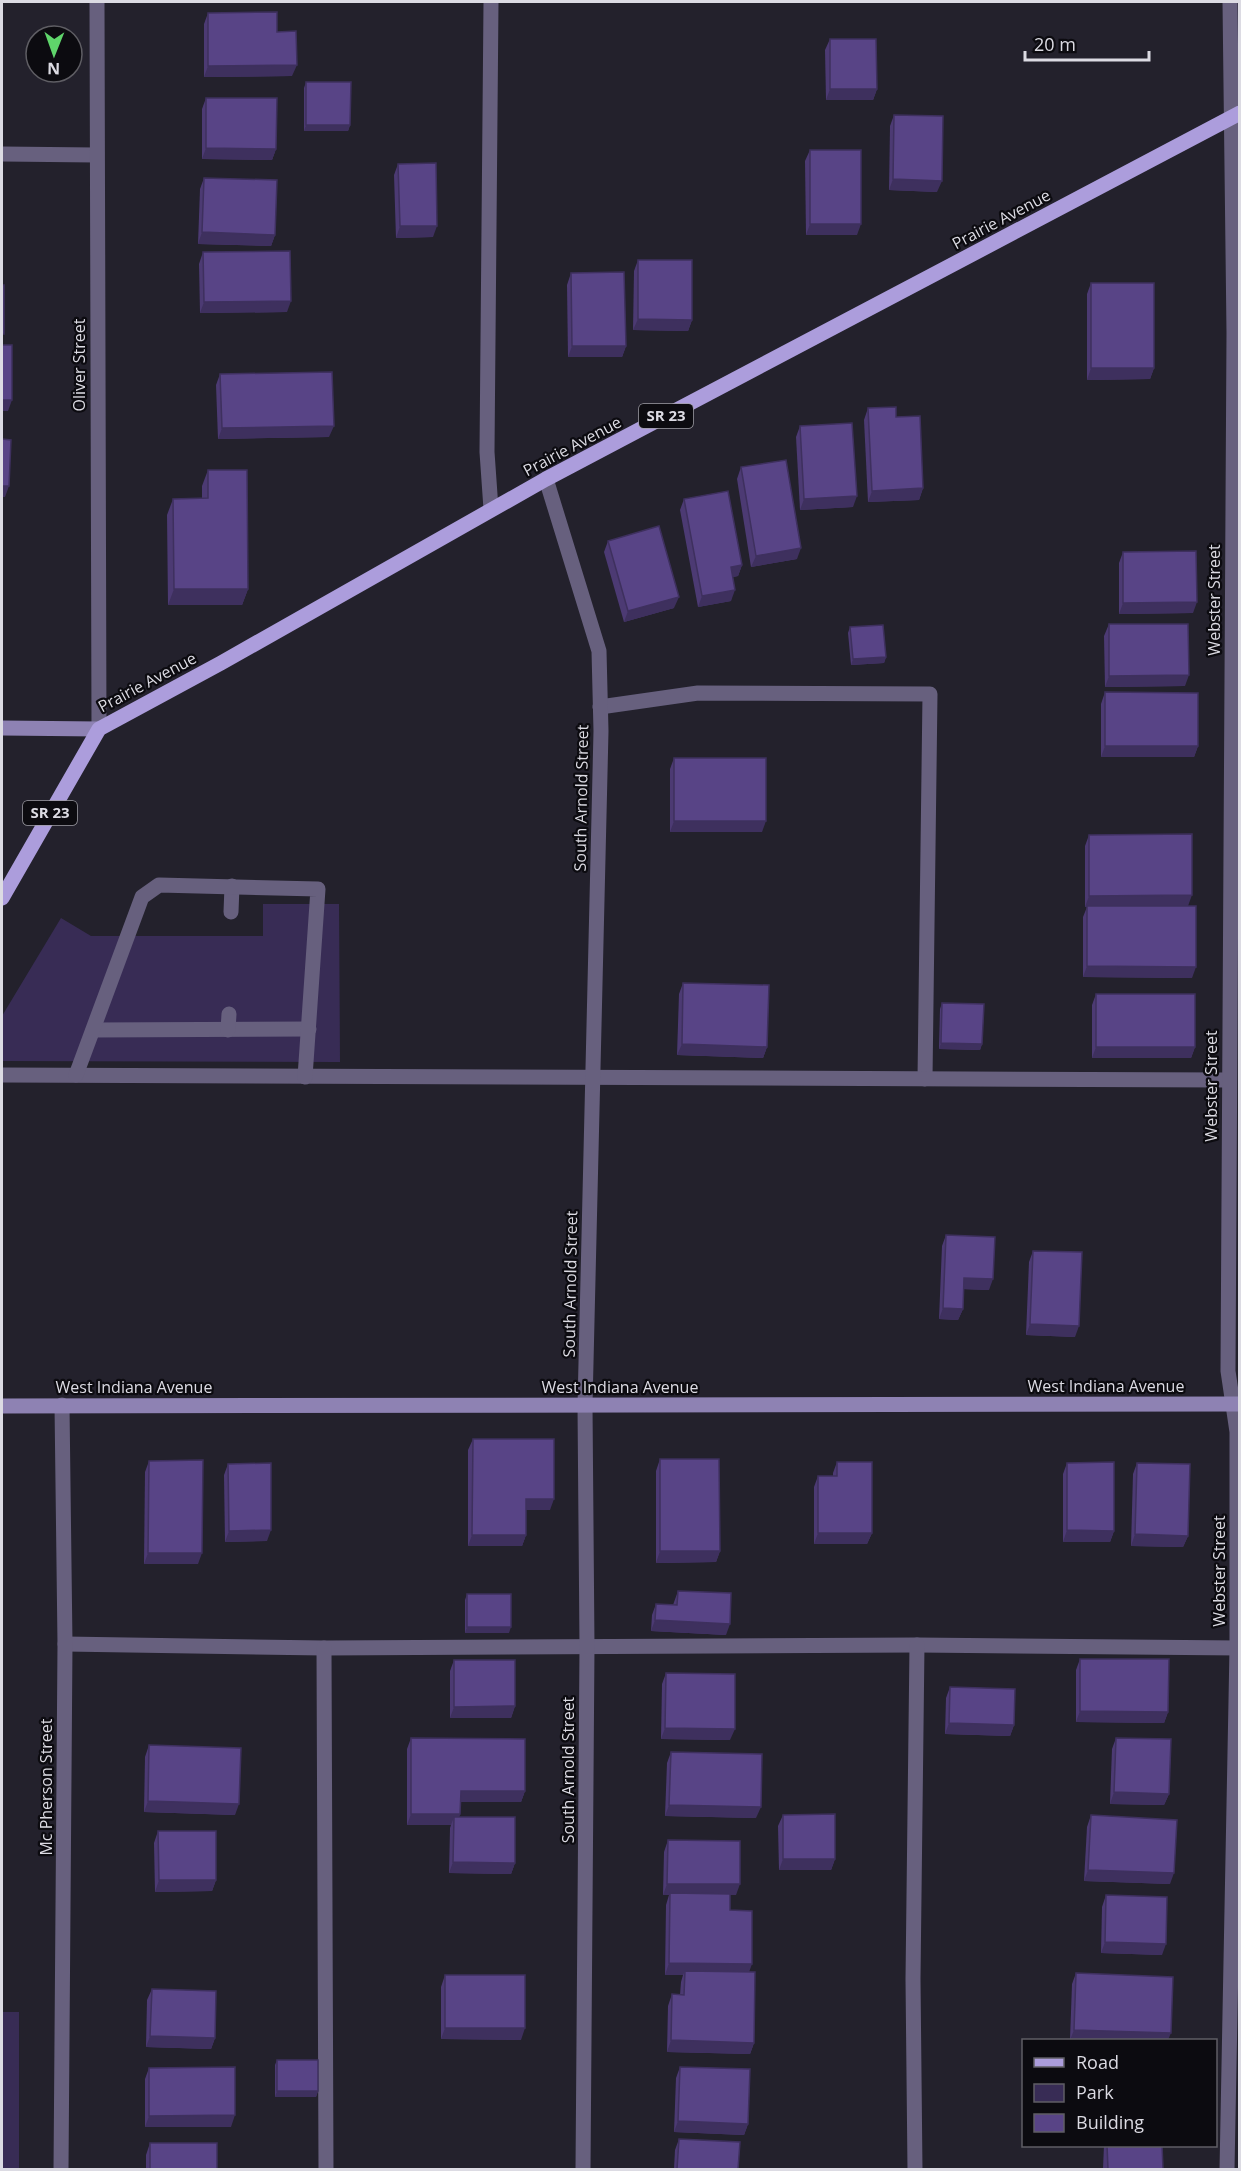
<svg xmlns="http://www.w3.org/2000/svg" width="1241" height="2171" font-family="'Open Sans',sans-serif">
  <rect width="100%" height="100%" fill="#23212c"/>
  <!-- green -->
  <g fill="#382c55">
    <path d="M263 904H339L340 1062 2 1061V1016L61 918 91 936H263Z"/>
    <rect x="2" y="2012" width="17" height="157"/>
  </g>
  <g fill="none" stroke-linecap="round" stroke-linejoin="round">
    <!-- lane -->
    <g stroke="#67607e" stroke-width="15">
      <path d="M491 2 487 452 491 509"/>
      <path d="M2 154 96 155"/>
      <path d="M600 707 698 693 930 694 925 1079"/>
      <path d="M231 912 232 886"/>
      <path d="M93 1030 309 1029"/>
      <path d="M228 1030 229 1014"/>
      <path d="M2 1075 1229 1080"/>
      <path d="M76 1075 142 897 159 885 318 889 305 1077"/>
      <path d="M65 1644 324 1648 917 1645 1240 1648"/>
      <path d="M324 1648 326 2170"/>
      <path d="M915 2170 913 1979 917 1645"/>
    </g>
    <!-- street -->
    <g stroke="#67607e" stroke-width="15">
      <path d="M97 2 99 729"/>
      <path d="M546 479 599 651 601 731 585 1405 587 1647 583 2170"/>
      <path d="M61 2170 65 1644 62 1405"/>
      <path d="M1227 2170 1237 1648V1432L1228 1371 1234 333 1230 2"/>
    </g>
    <!-- secondary -->
    <g stroke="#8e82b3" stroke-width="15">
      <path d="M2 728 99 729"/>
      <path d="M2 1406 1240 1404"/>
    </g>
    <!-- primary -->
    <path stroke="#ac9ddc" stroke-width="15" d="M2 898 99 729 221 663 546 479 1240 113"/>
  </g>
  <!-- wall -->
  <g fill="#4c3a73">
    <path d="M208 13 277 32 292 76 204 77V24Z"/>
    <path d="M830 39 877 89 873 100H826L825 50Z"/>
    <path d="M306 82 350 125 348 131H304V88Z"/>
    <path d="M206 98 276 149 272 160 202 159V109Z"/>
    <path d="M894 115 937 192 889 190 890 126Z"/>
    <path d="M810 150 857 235H806L805 161Z"/>
    <path d="M398 164 433 237 396 238 394 175Z"/>
    <path d="M204 178 275 235 271 246 198 244 200 189Z"/>
    <path d="M203 252 287 312 200 313 199 264Z"/>
    <path d="M638 260 692 320 688 331 633 330 634 271Z"/>
    <path d="M571 273 626 346 622 357H568L567 285Z"/>
    <path d="M1091 283 1154 368 1150 379 1087 380V294Z"/>
    <path d="M220 374 329 437 218 439 216 385Z"/>
    <path d="M868 408 896 417 923 488 919 500 868 502 864 420Z"/>
    <path d="M800 426 853 507 800 510 796 437Z"/>
    <path d="M741 467 797 559 751 567 737 479Z"/>
    <path d="M208 470 248 589 242 605H168L167 515 173 499 202 498V486Z"/>
    <path d="M684 499 742 565 738 576 733 577 731 601 698 607 680 510Z"/>
    <path d="M608 541 674 608 624 622 604 552Z"/>
    <path d="M1123 552 1193 613 1119 614V563Z"/>
    <path d="M1109 624 1185 686 1105 687 1104 636Z"/>
    <path d="M850 627 886 657 884 663 851 665 848 633Z"/>
    <path d="M1105 692 1198 746 1194 757H1101V704Z"/>
    <path d="M674 758 762 832H670V769Z"/>
    <path d="M1089 835 1188 906H1152L1192 978 1083 977V917L1087 907H1085V846Z"/>
    <path d="M683 983 767 1047 763 1058 677 1055 679 994Z"/>
    <path d="M1096 994 1195 1047 1191 1058H1092V1005Z"/>
    <path d="M942 1003 982 1044 980 1050 939 1049 940 1009Z"/>
    <path d="M946 1235 989 1290 963 1289V1309L958 1320 939 1319 942 1246Z"/>
    <path d="M1033 1251 1075 1337 1026 1335 1029 1262Z"/>
    <path d="M473 1439 550 1510H526V1535L522 1546H468V1450Z"/>
    <path d="M660 1459 720 1551 716 1562 656 1563V1471Z"/>
    <path d="M149 1461 198 1564H144L145 1472Z"/>
    <path d="M837 1462 872 1533 867 1544H814V1487L818 1476H833V1473Z"/>
    <path d="M1067 1463 1114 1531 1110 1542H1063V1474Z"/>
    <path d="M1137 1463 1188 1536 1183 1547 1131 1546 1133 1474Z"/>
    <path d="M228 1464 267 1541 225 1542 224 1475Z"/>
    <path d="M678 1591 726 1635 651 1631 652 1615 656 1604 673 1605Z"/>
    <path d="M467 1594 509 1633H465V1600Z"/>
    <path d="M1080 1659 1168 1712 1164 1723 1076 1722V1670Z"/>
    <path d="M454 1660 515 1706 511 1718H450V1671Z"/>
    <path d="M666 1673 730 1740 661 1739 662 1684Z"/>
    <path d="M950 1687 1014 1725 1010 1736 945 1734 946 1698Z"/>
    <path d="M411 1738 525 1791 521 1802H461L460 1814 459 1817 515 1863 511 1874 449 1873 450 1828 451 1825H407V1749Z"/>
    <path d="M1116 1738 1169 1794 1164 1805 1110 1804 1112 1749Z"/>
    <path d="M149 1745 235 1815 144 1812 145 1757Z"/>
    <path d="M671 1752 756 1818 665 1816 667 1763Z"/>
    <path d="M783 1815 835 1859 831 1870H779L778 1826Z"/>
    <path d="M1091 1815 1170 1884 1084 1881 1087 1827Z"/>
    <path d="M158 1831 216 1880 212 1891 155 1892 154 1843Z"/>
    <path d="M668 1840 736 1895H730V1910L749 1972 754 2043 750 2054 667 2052 668 2006 672 1994 680 1995 681 1982 683 1975H665L666 1905 669 1895H663L664 1852Z"/>
    <path d="M1106 1895 1162 1955 1101 1953 1102 1907Z"/>
    <path d="M1076 1973 1168 2040H1070L1072 1984Z"/>
    <path d="M445 1975 521 2040 441 2039V1987Z"/>
    <path d="M152 1989 215 2038 211 2049 146 2047 147 2000Z"/>
    <path d="M277 2060 318 2091 316 2097H275V2065Z"/>
    <path d="M680 2067 748 2124 744 2135 674 2132 676 2078Z"/>
    <path d="M149 2068 231 2127H145V2079Z"/>
    <path d="M679 2139 738 2169H674L675 2150Z"/>
    <path d="M150 2143 217 2169H146V2155Z"/>
    <path d="M1104 2145H1162L1163 2169H1103Z"/>
  </g>
  <!-- shaded-wall -->
  <g fill="#3e305e">
    <path d="M297 65 292 76 204 77 208 66Z"/>
    <path d="M830 89H877L873 100H826Z"/>
    <path d="M306 125H350L348 131H304Z"/>
    <path d="M206 148 276 149 272 160 202 159Z"/>
    <path d="M893 179 942 181 937 192 889 190Z"/>
    <path d="M810 224H861L857 235H806Z"/>
    <path d="M400 226H437L433 237 396 238Z"/>
    <path d="M202 232 275 235 271 246 198 244Z"/>
    <path d="M291 301 287 312 200 313 204 302Z"/>
    <path d="M638 319 692 320 688 331 633 330Z"/>
    <path d="M572 346H626L622 357H568Z"/>
    <path d="M1091 368H1154L1150 379 1087 380Z"/>
    <path d="M2 400H12L8 411H2Z"/>
    <path d="M334 426 329 437 218 439 222 428Z"/>
    <path d="M2 486H9L5 497H2Z"/>
    <path d="M923 488 919 500 868 502 872 491Z"/>
    <path d="M857 496 853 507 800 510 804 499Z"/>
    <path d="M801 548 797 559 751 567 756 556Z"/>
    <path d="M742 565 738 576 727 578 731 567Z"/>
    <path d="M174 589H248L242 605H168Z"/>
    <path d="M735 590 731 601 698 607 702 596Z"/>
    <path d="M679 597 674 608 624 622 628 611Z"/>
    <path d="M1197 602 1193 613 1119 614 1123 603Z"/>
    <path d="M886 657 884 663 851 665 853 659Z"/>
    <path d="M1189 675 1185 686 1105 687 1109 676Z"/>
    <path d="M1105 746H1198L1194 757H1101Z"/>
    <path d="M674 821H766L762 832H670Z"/>
    <path d="M1192 895 1188 906 1085 907 1089 896Z"/>
    <path d="M1087 966 1196 967 1192 978 1083 977Z"/>
    <path d="M941 1043 982 1044 980 1050 939 1049Z"/>
    <path d="M682 1044 767 1047 763 1058 677 1055Z"/>
    <path d="M1096 1047H1195L1191 1058H1092Z"/>
    <path d="M964 1278 993 1279 989 1290 960 1289Z"/>
    <path d="M943 1308 963 1309 958 1320 939 1319Z"/>
    <path d="M1030 1324 1079 1326 1075 1337 1026 1335Z"/>
    <path d="M526 1499H554L550 1510H522Z"/>
    <path d="M271 1530 267 1541 225 1542 229 1531Z"/>
    <path d="M1067 1530 1114 1531 1110 1542H1063Z"/>
    <path d="M818 1533H872L867 1544H814Z"/>
    <path d="M1135 1534 1188 1536 1183 1547 1131 1546Z"/>
    <path d="M472 1535H526L522 1546H468Z"/>
    <path d="M660 1551H720L716 1562 656 1563Z"/>
    <path d="M148 1553H202L198 1564H144Z"/>
    <path d="M655 1620 730 1624 726 1635 651 1631Z"/>
    <path d="M467 1627H511L509 1633H465Z"/>
    <path d="M515 1706 511 1718H450L454 1707Z"/>
    <path d="M1080 1711 1168 1712 1164 1723 1076 1722Z"/>
    <path d="M949 1723 1014 1725 1010 1736 945 1734Z"/>
    <path d="M665 1728 735 1729 730 1740 661 1739Z"/>
    <path d="M461 1791H525L521 1802H457Z"/>
    <path d="M1114 1792 1169 1794 1164 1805 1110 1804Z"/>
    <path d="M148 1801 239 1804 235 1815 144 1812Z"/>
    <path d="M669 1805 761 1807 756 1818 665 1816Z"/>
    <path d="M411 1814H460L456 1825 454 1817 451 1825H407Z"/>
    <path d="M783 1859H835L831 1870H779Z"/>
    <path d="M453 1862 515 1863 511 1874 449 1873Z"/>
    <path d="M1088 1870 1174 1873 1170 1884 1084 1881Z"/>
    <path d="M159 1880H216L212 1891 155 1892Z"/>
    <path d="M667 1884H740L736 1895H663Z"/>
    <path d="M1105 1942 1166 1944 1162 1955 1101 1953Z"/>
    <path d="M669 1963 752 1964 748 1975 685 1971 683 1975H665Z"/>
    <path d="M445 2028H525L521 2040 441 2039Z"/>
    <path d="M1074 2030 1171 2033 1168 2040H1070Z"/>
    <path d="M150 2036 215 2038 211 2049 146 2047Z"/>
    <path d="M671 2040 754 2043 750 2054 667 2052Z"/>
    <path d="M277 2091H318L316 2097H275Z"/>
    <path d="M235 2115 231 2127H145L149 2116Z"/>
    <path d="M678 2121 748 2124 744 2135 674 2132Z"/>
  </g>
  <!-- building -->
  <g fill="#584486" stroke="#3e305e" stroke-width="1.5">
    <path d="M277 12V32L296 31 297 65 208 66V13Z"/>
    <path d="M830 39H876L877 89H830Z"/>
    <path d="M306 82H351L350 125H306Z"/>
    <path d="M206 98H277L276 149 206 148Z"/>
    <path d="M894 115 943 116 942 181 893 179Z"/>
    <rect x="810" y="150" width="51" height="74"/>
    <path d="M436 163 437 226H400L398 164Z"/>
    <path d="M204 178 277 180 275 235 202 232Z"/>
    <path d="M290 251 291 301 204 302 203 252Z"/>
    <path d="M638 260H692V320L638 319Z"/>
    <path d="M624 272 626 346H572L571 273Z"/>
    <rect x="1091" y="283" width="63" height="85"/>
    <rect x="2" y="285" width="2" height="49"/>
    <rect x="2" y="345" width="10" height="55"/>
    <path d="M332 372 334 426 222 428 220 374Z"/>
    <path d="M896 407V417L920 416 923 488 872 491 868 408Z"/>
    <path d="M852 423 857 496 804 499 800 426Z"/>
    <path d="M2 439 11 440 9 486H2Z"/>
    <path d="M786 460 801 548 756 556 741 467Z"/>
    <path d="M208 470H247L248 589H174L173 499 208 498Z"/>
    <path d="M728 491 742 565 731 567 735 590 702 596 684 499Z"/>
    <path d="M659 526 679 597 628 611 608 541Z"/>
    <path d="M1196 551 1197 602 1123 603V552Z"/>
    <path d="M1109 624H1188L1189 675 1109 676Z"/>
    <path d="M883 625 886 657 853 659 850 627Z"/>
    <path d="M1105 692 1198 693V746H1105Z"/>
    <rect x="674" y="758" width="92" height="63"/>
    <path d="M1192 834V895L1089 896V835Z"/>
    <path d="M1087 906H1196V967L1087 966Z"/>
    <path d="M683 983 769 985 767 1047 682 1044Z"/>
    <rect x="1096" y="994" width="99" height="53"/>
    <path d="M942 1003 984 1004 982 1044 941 1043Z"/>
    <path d="M946 1235 995 1237 993 1279 964 1278 963 1309 943 1308Z"/>
    <path d="M1033 1251 1082 1252 1079 1326 1030 1324Z"/>
    <path d="M473 1439H554V1499H526V1535H472Z"/>
    <path d="M660 1459H719L720 1551H660Z"/>
    <path d="M203 1460 202 1553H148L149 1461Z"/>
    <path d="M837 1462H872V1533H818V1476H837Z"/>
    <path d="M1114 1462V1531L1067 1530V1463Z"/>
    <path d="M271 1463V1530L229 1531 228 1464Z"/>
    <path d="M1137 1463 1190 1464 1188 1536 1135 1534Z"/>
    <path d="M678 1591 731 1593 730 1624 655 1620 656 1604 677 1605Z"/>
    <rect x="467" y="1594" width="44" height="33"/>
    <path d="M1080 1659H1169L1168 1712 1080 1711Z"/>
    <path d="M454 1660H515V1706L454 1707Z"/>
    <path d="M666 1673 735 1674V1729L665 1728Z"/>
    <path d="M950 1687 1015 1689 1014 1725 949 1723Z"/>
    <path d="M411 1738 525 1739V1791H461L460 1814H411Z"/>
    <path d="M1116 1738 1171 1739 1169 1794 1114 1792Z"/>
    <path d="M149 1745 241 1748 239 1804 148 1801Z"/>
    <path d="M671 1752 762 1754 761 1807 669 1805Z"/>
    <path d="M835 1814V1859H783V1815Z"/>
    <path d="M1091 1815 1177 1820 1174 1873 1088 1870Z"/>
    <path d="M454 1817H515V1863L453 1862Z"/>
    <path d="M158 1831H216V1880H159Z"/>
    <path d="M668 1840 740 1841V1884H667Z"/>
    <path d="M670 1893 730 1894V1910L752 1911V1964L669 1963Z"/>
    <path d="M1106 1895 1167 1897 1166 1944 1105 1942Z"/>
    <path d="M685 1971 755 1972 754 2043 671 2040 672 1994 684 1995Z"/>
    <path d="M1076 1973 1173 1977 1171 2033 1074 2030Z"/>
    <rect x="445" y="1975" width="80" height="53"/>
    <path d="M152 1989 216 1991 215 2038 150 2036Z"/>
    <rect x="277" y="2060" width="41" height="31"/>
    <path d="M235 2067V2115L149 2116V2068Z"/>
    <path d="M680 2067 750 2069 748 2124 678 2121Z"/>
    <path d="M679 2139 740 2142 738 2169H677Z"/>
    <rect x="150" y="2143" width="67" height="26"/>
    <path d="M1107 2145H1162L1163 2169H1108Z"/>
  </g>
  <g text-anchor="middle" stroke-width="4.5" stroke-linejoin="round" paint-order="stroke">
    <!-- shield labels -->
    <g fill="#0c0b10" stroke="#9e9da4" stroke-width="1.5">
      <rect x="639" y="404" width="54" height="24" rx="4.5"/>
      <rect x="23" y="801" width="54" height="24" rx="4.5"/>
    </g>
    <g font-size="15" font-weight="bold" fill="#dcdbe3">
      <text x="666" y="421">SR 23</text>
      <text x="50" y="818">SR 23</text>
    </g>
    <!-- street labels -->
    <g font-size="16" fill="#dcdbe3" stroke="#0c0b10">
      <text transform="translate(1001 219) rotate(-28)" y="6">Prairie Avenue</text>
      <text transform="translate(79 365) rotate(-90)" y="6">Oliver Street</text>
      <text transform="translate(572 446) rotate(-28)" y="6">Prairie Avenue</text>
      <text transform="translate(1214 600) rotate(-90)" y="6">Webster Street</text>
      <text transform="translate(147 682) rotate(-28)" y="6">Prairie Avenue</text>
      <text transform="translate(581 798) rotate(-89)" y="6">South Arnold Street</text>
      <text transform="translate(1211 1086) rotate(-90)" y="6">Webster Street</text>
      <text transform="translate(570 1284) rotate(-89)" y="6">South Arnold Street</text>
      <text x="1106" y="1392">West Indiana Avenue</text>
      <text x="134" y="1393">West Indiana Avenue</text>
      <text x="620" y="1393">West Indiana Avenue</text>
      <text transform="translate(1219 1571) rotate(-90)" y="6">Webster Street</text>
      <text transform="translate(568 1770) rotate(-90)" y="6">South Arnold Street</text>
      <text transform="translate(46 1787) rotate(-90)" y="6">Mc Pherson Street</text>
    </g>
  </g>
  <!-- border -->
  <rect width="1241" height="2171" fill="none" stroke="#dcdbe3" stroke-width="6"/>
  <!-- legend -->
  <rect x="1022" y="2039" width="195" height="108" fill="#0c0b10" stroke="#5f5e64" stroke-width="1.5"/>
  <rect x="1034" y="2058" width="30" height="9" fill="#ac9ddc" stroke="#5f5e64" stroke-width="1.5"/>
  <text x="1076" y="2069" font-size="18" fill="#dcdbe3">Road</text>
  <rect x="1034" y="2084" width="30" height="18" fill="#382c55" stroke="#5f5e64" stroke-width="1.5"/>
  <text x="1076" y="2099" font-size="18" fill="#dcdbe3">Park</text>
  <rect x="1034" y="2114" width="30" height="18" fill="#584486" stroke="#5f5e64" stroke-width="1.5"/>
  <text x="1076" y="2129" font-size="18" fill="#dcdbe3">Building</text>
  <!-- north arrow -->
  <g transform="translate(54 54) rotate(181)"><circle r="28" fill="#0c0b10" stroke="#5f5e64" stroke-width="1.5"/>
  <path d="M0-4.5L10 22L0 15L-10 22Z" fill="#5fd56b"/>
  <text y="-9" font-size="16" font-weight="bold" text-anchor="middle" fill="#dcdbe3">N</text>
  </g>
  <!-- scale -->
  <path d="M1025 51v9h124v-9" fill="none" stroke="#dcdbe3" stroke-width="3"/>
  <text x="1034" y="51" font-size="18" fill="#dcdbe3" stroke="#0c0b10" stroke-width="4.5" paint-order="stroke">20 m</text>
</svg>
